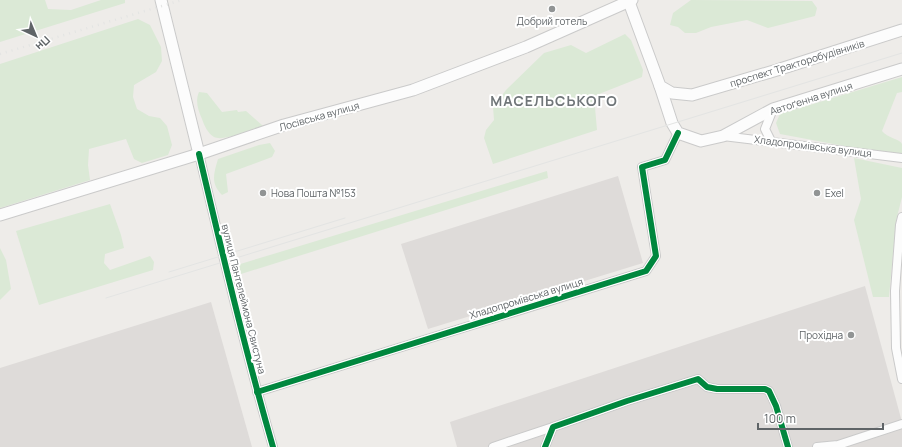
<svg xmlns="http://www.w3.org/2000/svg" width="902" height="447" font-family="Manrope,sans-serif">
  <rect width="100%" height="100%" fill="#eeece9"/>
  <!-- industrial -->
  <g fill="#dedbd9">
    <path d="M618 176 643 263 428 329 401 244Z"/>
    <path d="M865 286 902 422V447H457L450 422Z"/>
    <path d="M211 302 252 447H0V368Z"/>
  </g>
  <!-- green -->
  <g fill="#dbe9d6">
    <path d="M0 0H45L48 9 71 10 101 0H125V3L0 42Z"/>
    <path d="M691 0 812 1 817 8 815 16 768 28 747 20 711 27 696 33H685L678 27 670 25 673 13Z"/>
    <path d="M138 19 150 25 161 47 162 61 156 72 134 85 133 97 137 109 149 116 160 118 167 126 172 145 168 155 142 163 134 159 126 139 89 149 88 165 90 180 0 208V64Z"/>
    <path d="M625 34 631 40 643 70 642 77 594 96 597 130 493 164 484 138 486 130 494 120 493 107 506 90 544 53 571 45 586 53Z"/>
    <path d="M902 77V92L897 93 882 131C887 138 900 139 902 144 902 146 902 151 902 154L898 156 780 134 776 123 780 114Z"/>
    <path d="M199 92 207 93 222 112 237 110 238 112 246 111 263 126C252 129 224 142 214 137 208 134 204 125 202 119 198 110 195 101 199 92Z"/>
    <path d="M270 143 275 151 272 157 226 174 228 192 222 195C210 183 214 173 218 159L259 145Z"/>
    <path d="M854 158 902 168V197L896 221 889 297H873L854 220 861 199Z"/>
    <path d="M547 171 548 178 241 274 237 265Z"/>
    <path d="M110 204 121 235 124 248 105 254 104 263 110 270 150 256 154 262 153 270 39 305 16 231Z"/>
    <path d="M0 248 6 260 11 289 0 300Z"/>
  </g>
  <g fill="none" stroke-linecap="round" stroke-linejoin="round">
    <defs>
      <g id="street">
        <path d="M723 136 902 158"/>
        <path d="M771 141 765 129 773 109"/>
        <path d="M199 154C222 252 245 350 273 447"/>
        <path d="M902 217 900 225 895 291 896 348 902 379"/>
        <path d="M257 392 646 271 656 256 642 167 665 160 678 133"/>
        <path d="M493 447 553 427"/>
        <path d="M545 447 553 427 627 401 698 379 707 387 717 389H765L769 391 776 406 788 447"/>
        <path d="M817 447 838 445 902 424"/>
      </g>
      <g id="secondary">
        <path d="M161 0 199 154"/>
        <path d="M629 2 660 86 672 93 692 95 777 70 902 30"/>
        <path d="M660 86 672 123 678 133 701 141 723 136 773 109 902 69"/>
        <path d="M0 215 199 154 284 125 413 90 526 47 632 0"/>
      </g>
    </defs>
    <!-- street casing -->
    <use href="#street" stroke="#cacaca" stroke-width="10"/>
    <!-- secondary casing -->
    <use href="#secondary" stroke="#cacaca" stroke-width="13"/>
    <!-- street -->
    <use href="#street" stroke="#fcfcfc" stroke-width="8"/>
    <!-- secondary -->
    <use href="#secondary" stroke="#fcfcfc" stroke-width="11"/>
    <!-- tram -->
    <g stroke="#e3e4e3" stroke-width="1">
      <path d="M169 272 345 218"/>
      <path d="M106 298 902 53"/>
    </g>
    <!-- rail -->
    <path stroke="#e3e4e3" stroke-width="2.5" stroke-dasharray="1 5" stroke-linecap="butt" d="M0 54 182 0"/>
    <defs>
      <g id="cycleway">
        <path d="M199 154C222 252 245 350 273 447"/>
        <path d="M257 392 646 271 656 256 642 167 665 160 678 133"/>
        <path d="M545 447 553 427 627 401 698 379 707 387 717 389H765L769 391 776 406 788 447"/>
      </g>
    </defs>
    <!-- cycleway casing -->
    <use href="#cycleway" stroke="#fff" stroke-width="8"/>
    <!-- cycleway -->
    <use href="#cycleway" stroke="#00873e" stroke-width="6"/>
  </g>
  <!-- markers -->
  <g fill="#919494" stroke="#fff" stroke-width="1.5">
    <circle cx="552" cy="9" r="4"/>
    <circle cx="263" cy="193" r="4"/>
    <circle cx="817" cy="193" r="4"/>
    <circle cx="851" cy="335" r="4"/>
  </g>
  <g text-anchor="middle" stroke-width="4" stroke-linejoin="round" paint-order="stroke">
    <!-- poi labels -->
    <g font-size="10" fill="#5f6467" stroke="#fff" text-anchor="start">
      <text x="552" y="25" text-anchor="middle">Добрий готель</text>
      <text x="271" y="197">Нова Пошта №153</text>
      <text x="825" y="197">Exel</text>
      <text x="843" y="339" text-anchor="end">Прохідна</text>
    </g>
    <!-- street labels -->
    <g font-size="10" fill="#5f6467" stroke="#fff">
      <text transform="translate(797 63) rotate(-17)" y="4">проспект Тракторобудівників</text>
      <text transform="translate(811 98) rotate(-18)" y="4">Автоґенна вулиця</text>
      <text transform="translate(319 116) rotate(-16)" y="4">Лосівська вулиця</text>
      <text transform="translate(813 146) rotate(7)" y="4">Хладопромівська вулиця</text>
      <text transform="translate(526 298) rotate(-17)" y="4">Хладопромівська вулиця</text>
      <text transform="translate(244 299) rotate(76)" y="4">вулиця Пантелеймона Свистуна</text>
    </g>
    <!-- district labels -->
    <g font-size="14" font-weight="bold" letter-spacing="1" fill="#707679" stroke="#fff">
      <text x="554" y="106">МАСЕЛЬСЬКОГО</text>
    </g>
  </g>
  <!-- north arrow -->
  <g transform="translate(36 36) rotate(136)" stroke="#ffffff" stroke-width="3" paint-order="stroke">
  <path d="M0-3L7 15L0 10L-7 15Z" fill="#5f6467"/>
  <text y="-6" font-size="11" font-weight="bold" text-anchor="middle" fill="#5f6467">Пн</text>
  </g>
  <!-- scale -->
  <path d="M758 423v6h125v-6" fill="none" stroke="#5f6467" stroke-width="2"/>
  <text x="764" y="423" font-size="12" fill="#5f6467" stroke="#ffffff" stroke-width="3" paint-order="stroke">100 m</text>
</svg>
